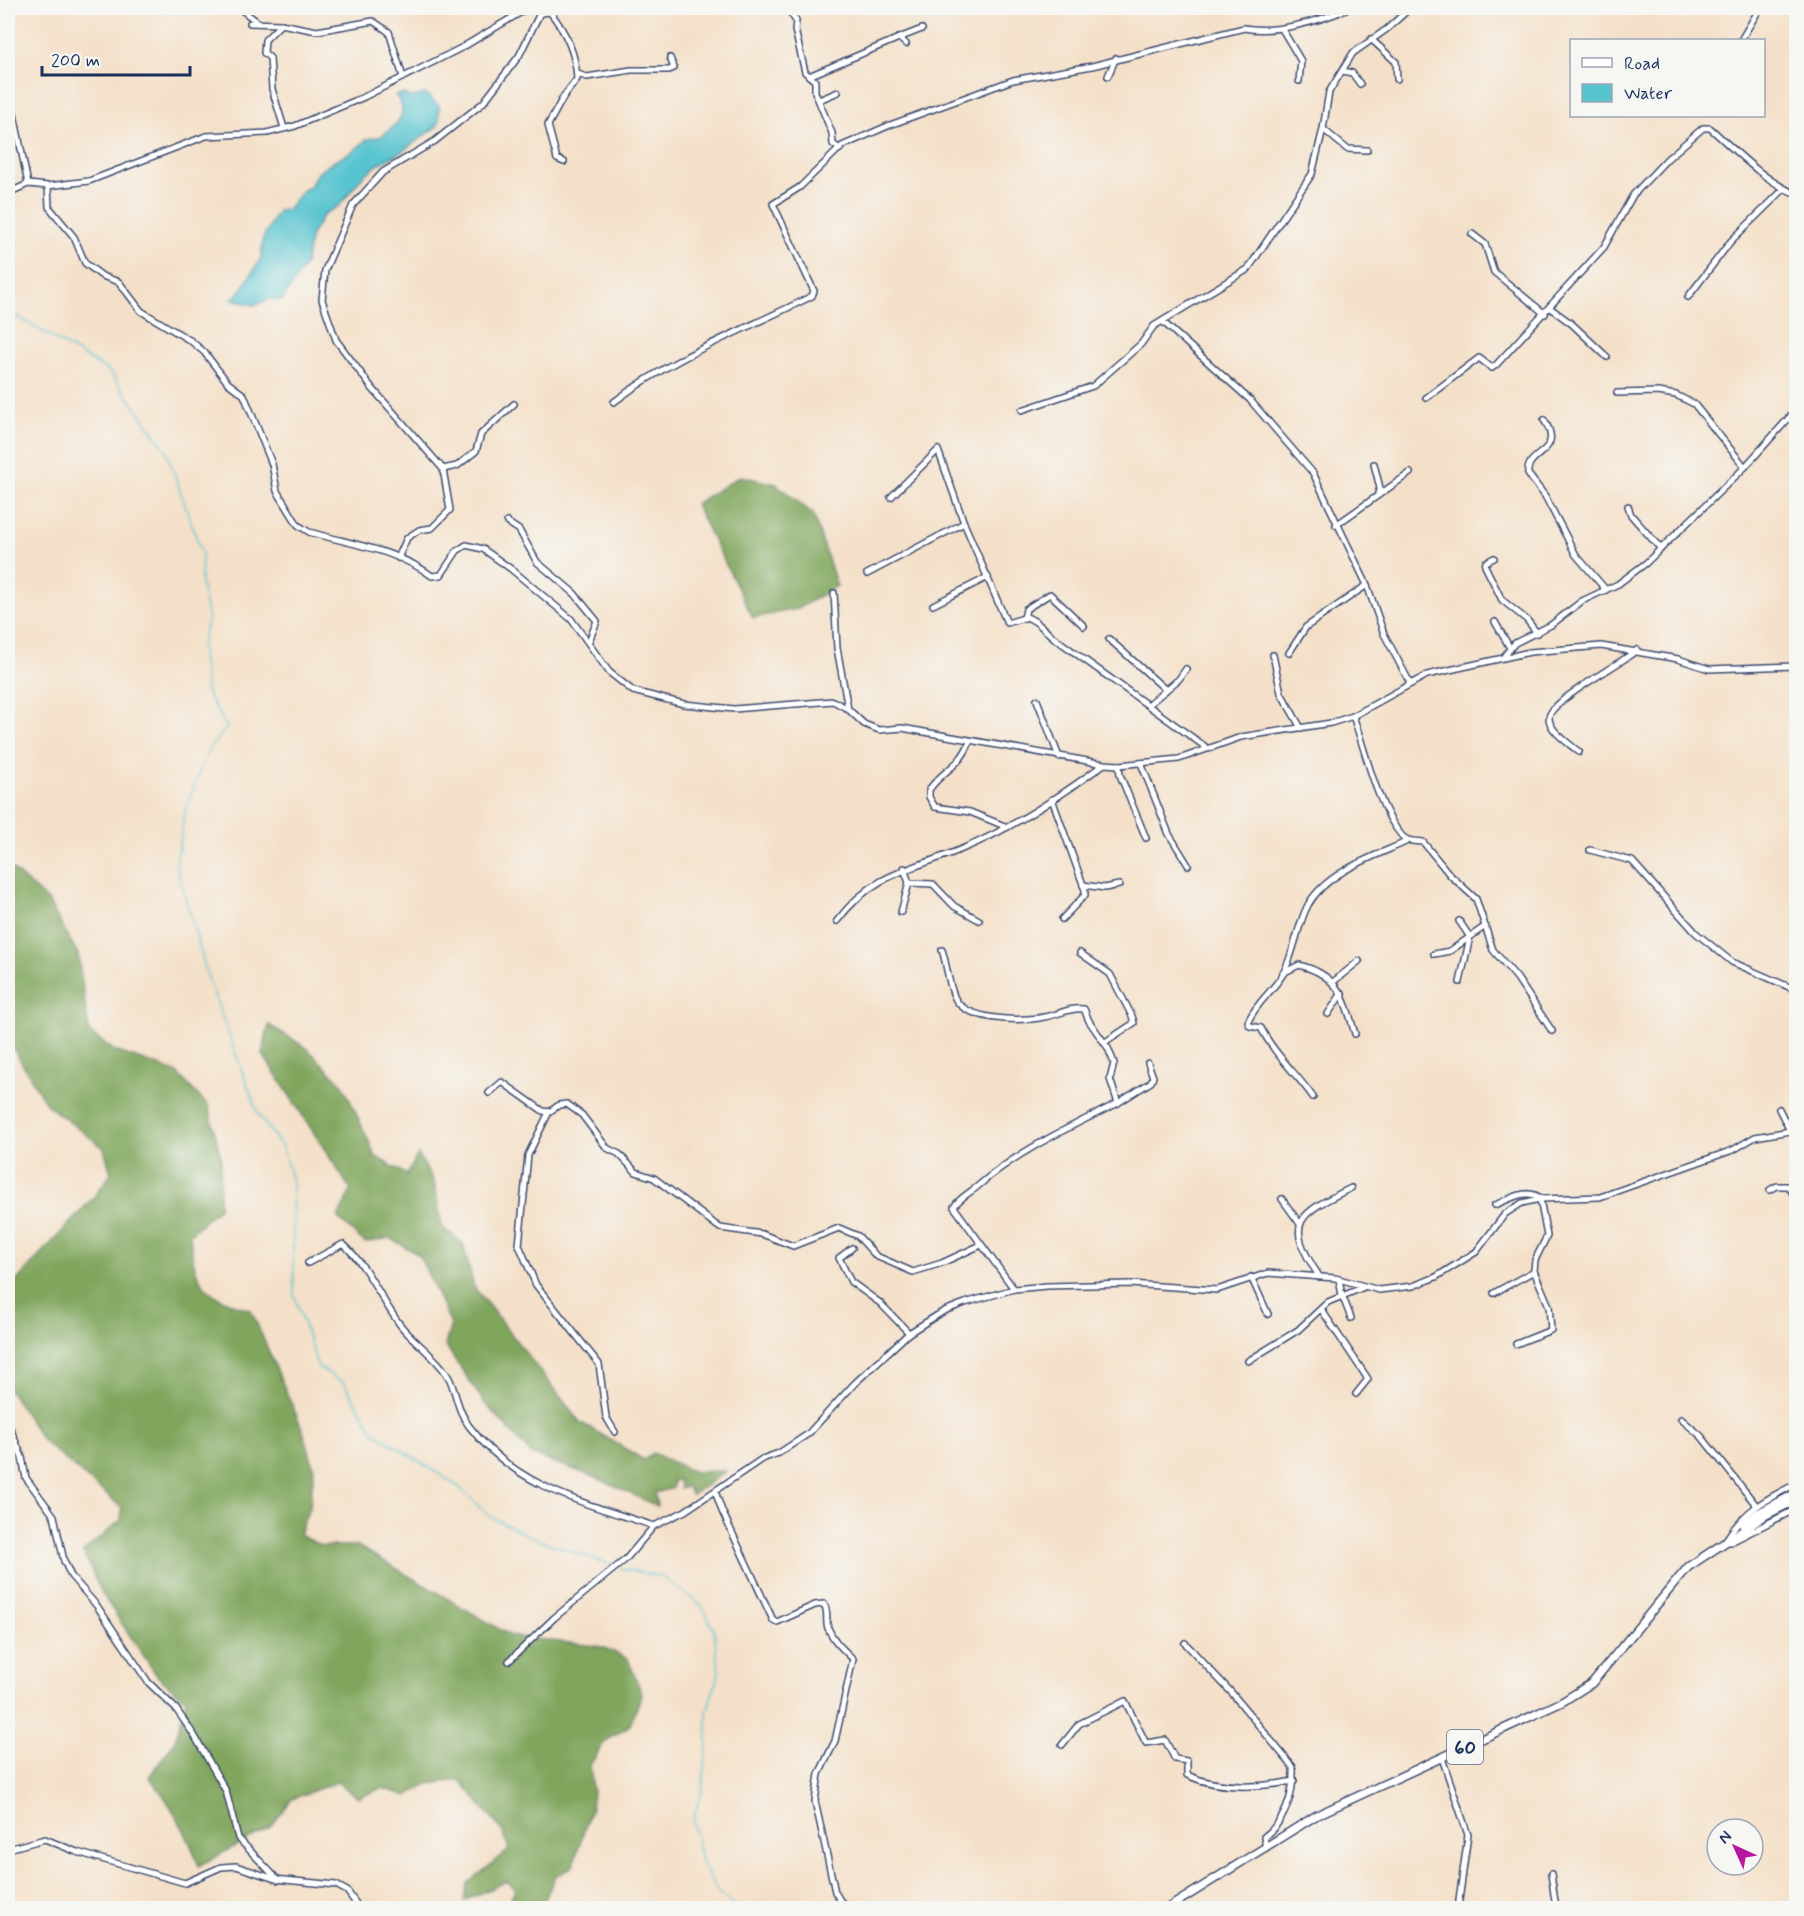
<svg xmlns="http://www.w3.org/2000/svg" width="1804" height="1916" font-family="Mynerve,sans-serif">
  <rect width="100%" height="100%" fill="#f6f6f2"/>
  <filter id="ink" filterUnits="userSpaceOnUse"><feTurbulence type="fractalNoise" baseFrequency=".0167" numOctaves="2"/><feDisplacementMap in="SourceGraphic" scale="12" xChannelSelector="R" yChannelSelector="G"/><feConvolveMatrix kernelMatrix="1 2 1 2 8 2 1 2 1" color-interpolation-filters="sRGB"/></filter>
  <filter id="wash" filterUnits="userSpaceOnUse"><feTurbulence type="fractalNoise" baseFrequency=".008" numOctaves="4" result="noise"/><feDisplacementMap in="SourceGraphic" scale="24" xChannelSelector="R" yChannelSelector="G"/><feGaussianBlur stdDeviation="1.35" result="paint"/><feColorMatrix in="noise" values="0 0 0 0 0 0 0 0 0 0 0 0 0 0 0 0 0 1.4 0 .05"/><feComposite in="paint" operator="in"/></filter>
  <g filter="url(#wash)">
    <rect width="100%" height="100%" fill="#f4e0c8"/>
    <!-- forest -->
    <g fill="#80a65d" stroke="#4e6a5e" stroke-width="1.5">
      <path d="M740 476 776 484 813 514 837 586 797 609 753 618 695 504Z"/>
      <path d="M8 865 48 901 78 954 89 1032 115 1051 176 1072 209 1107 221 1158 219 1208 190 1234C194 1285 203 1295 251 1310L304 1433 314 1469 310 1506 299 1534 321 1546H358L511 1636 603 1647 628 1659 642 1694 630 1725 605 1741 590 1765 593 1792 591 1808 573 1866 555 1877 541 1908H506L515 1890 507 1881 464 1901 468 1883 509 1850 504 1833 460 1780 429 1784 407 1796 382 1788 358 1798 337 1782 292 1799 271 1827 199 1866C187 1832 172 1804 149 1777L175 1741 186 1700 157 1676 102 1594 83 1552 121 1520 122 1508 43 1441 8 1388V1290L93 1198 111 1174 104 1148 47 1105 8 1040Z"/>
      <path d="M269 1025 307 1048 343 1085 376 1157 407 1175 418 1154 434 1182 442 1227 463 1244 474 1287 580 1422 644 1460 653 1453 694 1472 726 1471 692 1495 687 1487 680 1488 679 1480 673 1481V1488L655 1493 657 1506 597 1478 531 1454 483 1401 445 1345 451 1324 419 1255 390 1238 365 1243 338 1218 351 1190 262 1053Z"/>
    </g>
    <!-- water -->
    <path fill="#58c4d0" stroke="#3a7a97" stroke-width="1.5" d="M402 94 412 97 426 94 439 106V123L436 127 398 154 380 163 363 176 339 206 324 214 311 235 305 265 282 300 271 299 254 305 232 299 242 289 261 258 263 238 278 211 288 209 303 190 311 186C315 168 338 160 353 151 359 147 363 142 368 139 373 137 378 138 382 136 397 125 411 113 395 95Z"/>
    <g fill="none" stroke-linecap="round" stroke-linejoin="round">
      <!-- stream -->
      <g stroke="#58c4d0" stroke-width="1.5">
        <path d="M8 311 110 372 166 450 202 554 201 583 208 619 201 646 207 694 227 727 207 752 185 811 176 865 209 981 258 1114 282 1147 292 1180 294 1294 318 1367 344 1383 374 1432 459 1487 489 1516 536 1539 614 1566"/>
        <path d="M619 1568 663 1577 702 1606 714 1630 719 1673 707 1711V1751L702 1791 693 1819 701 1862 719 1894 739 1908"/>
      </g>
    </g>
  </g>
  <g filter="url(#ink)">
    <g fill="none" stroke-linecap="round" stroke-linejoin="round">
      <defs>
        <g id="minor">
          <path d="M239 8 259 23"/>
          <path d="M794 8 790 12 796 21 795 30 805 72 815 81V92L832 133 833 144 840 149"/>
          <path d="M540 13 550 12C566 32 576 54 577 79L564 96 548 125 557 159 564 162"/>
          <path d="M250 23 281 24 265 40 264 53 270 58 272 89 284 128"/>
          <path d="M281 24 317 31 373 21 389 32 403 77"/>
          <path d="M1282 29 1301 61 1299 81"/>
          <path d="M899 38 922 29"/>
          <path d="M1371 39 1396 62 1397 79"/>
          <path d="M1741 40 1760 8"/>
          <path d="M1343 71 1352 73 1360 84"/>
          <path d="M577 74 587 77 631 70H669L674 68 670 58"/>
          <path d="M809 76 899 38 906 44"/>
          <path d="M1108 76 1116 58"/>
          <path d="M8 84 28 184"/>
          <path d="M819 100 838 92"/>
          <path d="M1323 129 1347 149 1367 150"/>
          <path d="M48 186 49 207 74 237 85 263 102 276 119 282 141 311 191 341 204 352 228 383 244 395 272 464 277 491 298 525 309 532C350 544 398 550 432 576L441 575 457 551 466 545 483 549 511 569 571 619 609 672 633 691 684 704 734 709 833 701 848 709 864 724 879 730 902 728 1104 764 1119 765 1179 759 1241 737 1331 723 1353 716 1427 675 1530 652 1601 646 1678 659 1709 669 1796 666"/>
          <path d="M8 193 28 184 48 186 89 181 206 136 267 133 295 126 364 97 463 47 528 8"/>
          <path d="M1472 234 1485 244 1494 272 1545 314"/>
          <path d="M1688 297 1731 241 1784 189"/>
          <path d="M1550 308 1572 324 1607 357"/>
          <path d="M1163 322 1250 400 1313 473 1367 585 1384 634 1410 683"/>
          <path d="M1617 393 1658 392 1676 395 1694 404 1745 467"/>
          <path d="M1426 398 1479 358 1492 368 1496 365 1604 247 1633 195 1667 159 1703 128H1710C1737 152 1763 180 1796 194"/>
          <path d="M614 402C675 355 743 331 812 296L814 291 773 204 800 187 842 146 890 125 1013 80 1092 66 1244 28C1276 34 1320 21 1349 8"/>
          <path d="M1022 410 1093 386 1141 344 1154 326 1248 269 1312 174 1323 129 1329 92 1353 53 1387 29 1410 8"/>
          <path d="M1544 420C1566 454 1525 450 1528 474L1545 496 1576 555 1606 590"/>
          <path d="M1374 464 1380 488 1378 493"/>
          <path d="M443 469 457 466 476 451 481 434 514 404"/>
          <path d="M891 497 938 450 964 523 1007 623 1027 617 1036 622 1053 637 1207 748"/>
          <path d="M1628 506 1631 515 1661 549"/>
          <path d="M507 522 519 530 537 562 574 593 597 621 589 641"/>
          <path d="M1336 525 1410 473"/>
          <path d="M398 558 407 538 419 530 432 528 450 510 443 469 372 388 336 340 322 300 325 270 353 205 383 172 435 141 483 103 519 56 540 13 539 8"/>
          <path d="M1494 558 1486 562 1485 566 1502 600 1527 620 1537 633"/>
          <path d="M867 574 964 523"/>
          <path d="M834 593 837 648 848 709"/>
          <path d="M933 605 988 577"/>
          <path d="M1024 618 1026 609 1050 594 1084 626"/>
          <path d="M1495 622 1510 648"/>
          <path d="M1109 639 1166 690"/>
          <path d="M1289 653 1306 627 1367 585"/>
          <path d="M1273 655 1281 693 1301 728"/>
          <path d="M1504 656 1515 643 1551 625 1582 601 1618 584 1646 563 1745 467 1796 410"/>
          <path d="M1792 666 1796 693"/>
          <path d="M1037 700 1059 757"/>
          <path d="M1148 705 1179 679 1186 669"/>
          <path d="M1353 716C1366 752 1377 807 1402 836 1407 842 1415 841 1423 842L1450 875 1476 899 1493 950 1517 978 1552 1031"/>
          <path d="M970 741C960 768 944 768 929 790V797L935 807 970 812 1007 827"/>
          <path d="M1579 752C1570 744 1549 731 1549 718 1548 702 1622 663 1637 650"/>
          <path d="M1141 763 1169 834 1188 865"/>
          <path d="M1119 765 1120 775 1146 838"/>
          <path d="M1052 799 1085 890V895L1062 919"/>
          <path d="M1590 850 1632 861 1696 933 1732 962 1796 990"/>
          <path d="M904 868 909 883 933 884 954 906 979 920"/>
          <path d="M1083 885 1105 888 1119 885"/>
          <path d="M901 912 909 883"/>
          <path d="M837 921C875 871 910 871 962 849 1013 828 1061 796 1104 764"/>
          <path d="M1459 921 1470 937 1460 982"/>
          <path d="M942 950C947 965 948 982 954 996 963 1021 1021 1022 1044 1017 1059 1015 1069 1007 1084 1009L1089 1021 1108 1048 1114 1063 1110 1079 1118 1103C1070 1127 1019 1150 978 1186 970 1193 959 1198 954 1207L1014 1289"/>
          <path d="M1080 953 1110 974 1132 1016 1134 1023 1105 1042"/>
          <path d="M1434 954 1450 951 1484 927"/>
          <path d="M1283 973 1299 965C1339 975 1345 999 1355 1034"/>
          <path d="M1333 982 1359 961"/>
          <path d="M1328 1014 1342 993"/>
          <path d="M489 1093 502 1082 543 1111 549 1112 559 1105 567 1104 582 1115 607 1148 619 1154 636 1172 654 1178 720 1228 762 1234 793 1246 839 1228 858 1236 876 1256 913 1272 942 1263 981 1245"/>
          <path d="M1313 1097C1296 1073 1274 1054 1261 1028L1250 1026 1248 1022C1255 1004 1273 991 1283 974 1295 951 1297 926 1308 905 1327 871 1376 856 1408 841"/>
          <path d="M1118 1103 1151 1082 1153 1077 1148 1063"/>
          <path d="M1779 1109 1790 1131"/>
          <path d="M549 1112 528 1155 519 1245 536 1285 599 1364 606 1417 615 1432"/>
          <path d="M1789 1187 1796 1199"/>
          <path d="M1770 1190 1777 1186H1796"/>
          <path d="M1282 1199 1300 1224"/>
          <path d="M1495 1205C1510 1199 1527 1187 1542 1199"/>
          <path d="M852 1248 839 1258 851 1282 880 1303 909 1333"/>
          <path d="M308 1263 343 1244C369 1267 380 1299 401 1326 414 1342 442 1362 450 1380 457 1396 458 1412 469 1426 515 1487 585 1503 654 1526L685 1511 762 1459 779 1453 808 1434 855 1383 909 1333 944 1311 965 1303 1014 1289 1047 1286 1130 1284 1217 1290 1268 1273 1335 1278 1379 1290 1413 1286 1436 1277 1476 1252 1505 1214 1522 1203 1540 1199 1600 1197 1733 1150 1755 1137 1796 1130"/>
          <path d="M1319 1276C1283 1222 1298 1214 1351 1188"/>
          <path d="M1251 1277 1268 1314"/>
          <path d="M1339 1279 1342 1295 1351 1318"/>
          <path d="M1494 1293 1534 1271"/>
          <path d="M1321 1309 1368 1379 1356 1394"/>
          <path d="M1516 1344 1551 1330 1549 1306 1534 1271 1535 1260 1547 1236 1540 1199"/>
          <path d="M1248 1361 1298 1330 1328 1302 1364 1287"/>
          <path d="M1681 1419 1701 1436 1756 1505"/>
          <path d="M8 1423 22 1457 26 1478 54 1516 64 1561 71 1576 97 1606 148 1682 176 1709 194 1735 226 1791 238 1838 278 1880"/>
          <path d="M715 1491 722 1511 773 1620 777 1622 815 1605 824 1604C829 1612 825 1620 828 1628 833 1641 844 1650 853 1659L835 1741 819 1774 815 1801 835 1892 841 1902 855 1908"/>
          <path d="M1725 1541C1745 1510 1764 1500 1796 1484"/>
          <path d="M1725 1541 1731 1542 1796 1509"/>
          <path d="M1185 1643 1231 1692 1293 1767C1294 1794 1286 1820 1264 1837L1266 1848"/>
          <path d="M509 1661 554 1618 626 1559 654 1526"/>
          <path d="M1062 1745 1079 1724 1125 1701 1146 1743 1165 1740 1175 1759 1187 1761V1775C1220 1790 1258 1788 1294 1781"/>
          <path d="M1442 1758 1468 1835 1458 1908"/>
          <path d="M8 1849 45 1839 77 1852 185 1883 221 1867 236 1866 275 1879 336 1885 347 1891 359 1908"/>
          <path d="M1551 1874 1556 1908"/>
        </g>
        <g id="major">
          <path d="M1743 1525 1758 1513 1796 1493"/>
          <path d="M1168 1908 1317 1815 1562 1702 1592 1683 1688 1567 1766 1515 1796 1500"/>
        </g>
      </defs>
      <!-- minor casing -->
      <use href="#minor" stroke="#3c4a6e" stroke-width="8"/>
      <!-- major casing -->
      <use href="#major" stroke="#3c4a6e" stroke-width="10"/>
      <!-- minor -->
      <use href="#minor" stroke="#fff" stroke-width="5"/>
      <!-- major -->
      <use href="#major" stroke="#fff" stroke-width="7"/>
    </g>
  </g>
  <g text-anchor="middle" stroke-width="4.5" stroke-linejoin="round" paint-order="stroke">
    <!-- shield labels -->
    <rect fill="#f6f6f2" stroke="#5d6b8a" stroke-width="1.5" x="1447" y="1730" width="36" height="34" rx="4.5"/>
    <g font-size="20" font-weight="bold" fill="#1b2f5e">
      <text x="1465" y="1754">60</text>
    </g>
  </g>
  <!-- margin -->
  <rect width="1804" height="1916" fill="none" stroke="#f6f6f2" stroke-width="30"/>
  <!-- legend -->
  <rect x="1570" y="39" width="195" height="78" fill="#f6f6f2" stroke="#9ea6b7" stroke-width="1.5"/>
  <rect x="1582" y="58" width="30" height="9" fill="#ffffff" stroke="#9ea6b7" stroke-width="1.5"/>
  <text x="1624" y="69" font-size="18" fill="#1b2f5e">Road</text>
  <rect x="1582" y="84" width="30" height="18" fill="#58c4d0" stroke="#9ea6b7" stroke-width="1.5"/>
  <text x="1624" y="99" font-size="18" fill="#1b2f5e">Water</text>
  <!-- north arrow -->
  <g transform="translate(1735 1847) rotate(315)"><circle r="28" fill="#f6f6f2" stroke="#9ea6b7" stroke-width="1.5"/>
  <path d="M0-4.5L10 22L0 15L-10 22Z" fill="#b5179e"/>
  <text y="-9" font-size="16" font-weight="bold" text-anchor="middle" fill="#1b2f5e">N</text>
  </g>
  <!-- scale -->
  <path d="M42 66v9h148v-9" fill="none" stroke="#1b2f5e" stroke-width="3"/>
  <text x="51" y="66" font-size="18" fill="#1b2f5e" stroke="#f6f6f2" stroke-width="4.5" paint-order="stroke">200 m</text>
</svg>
